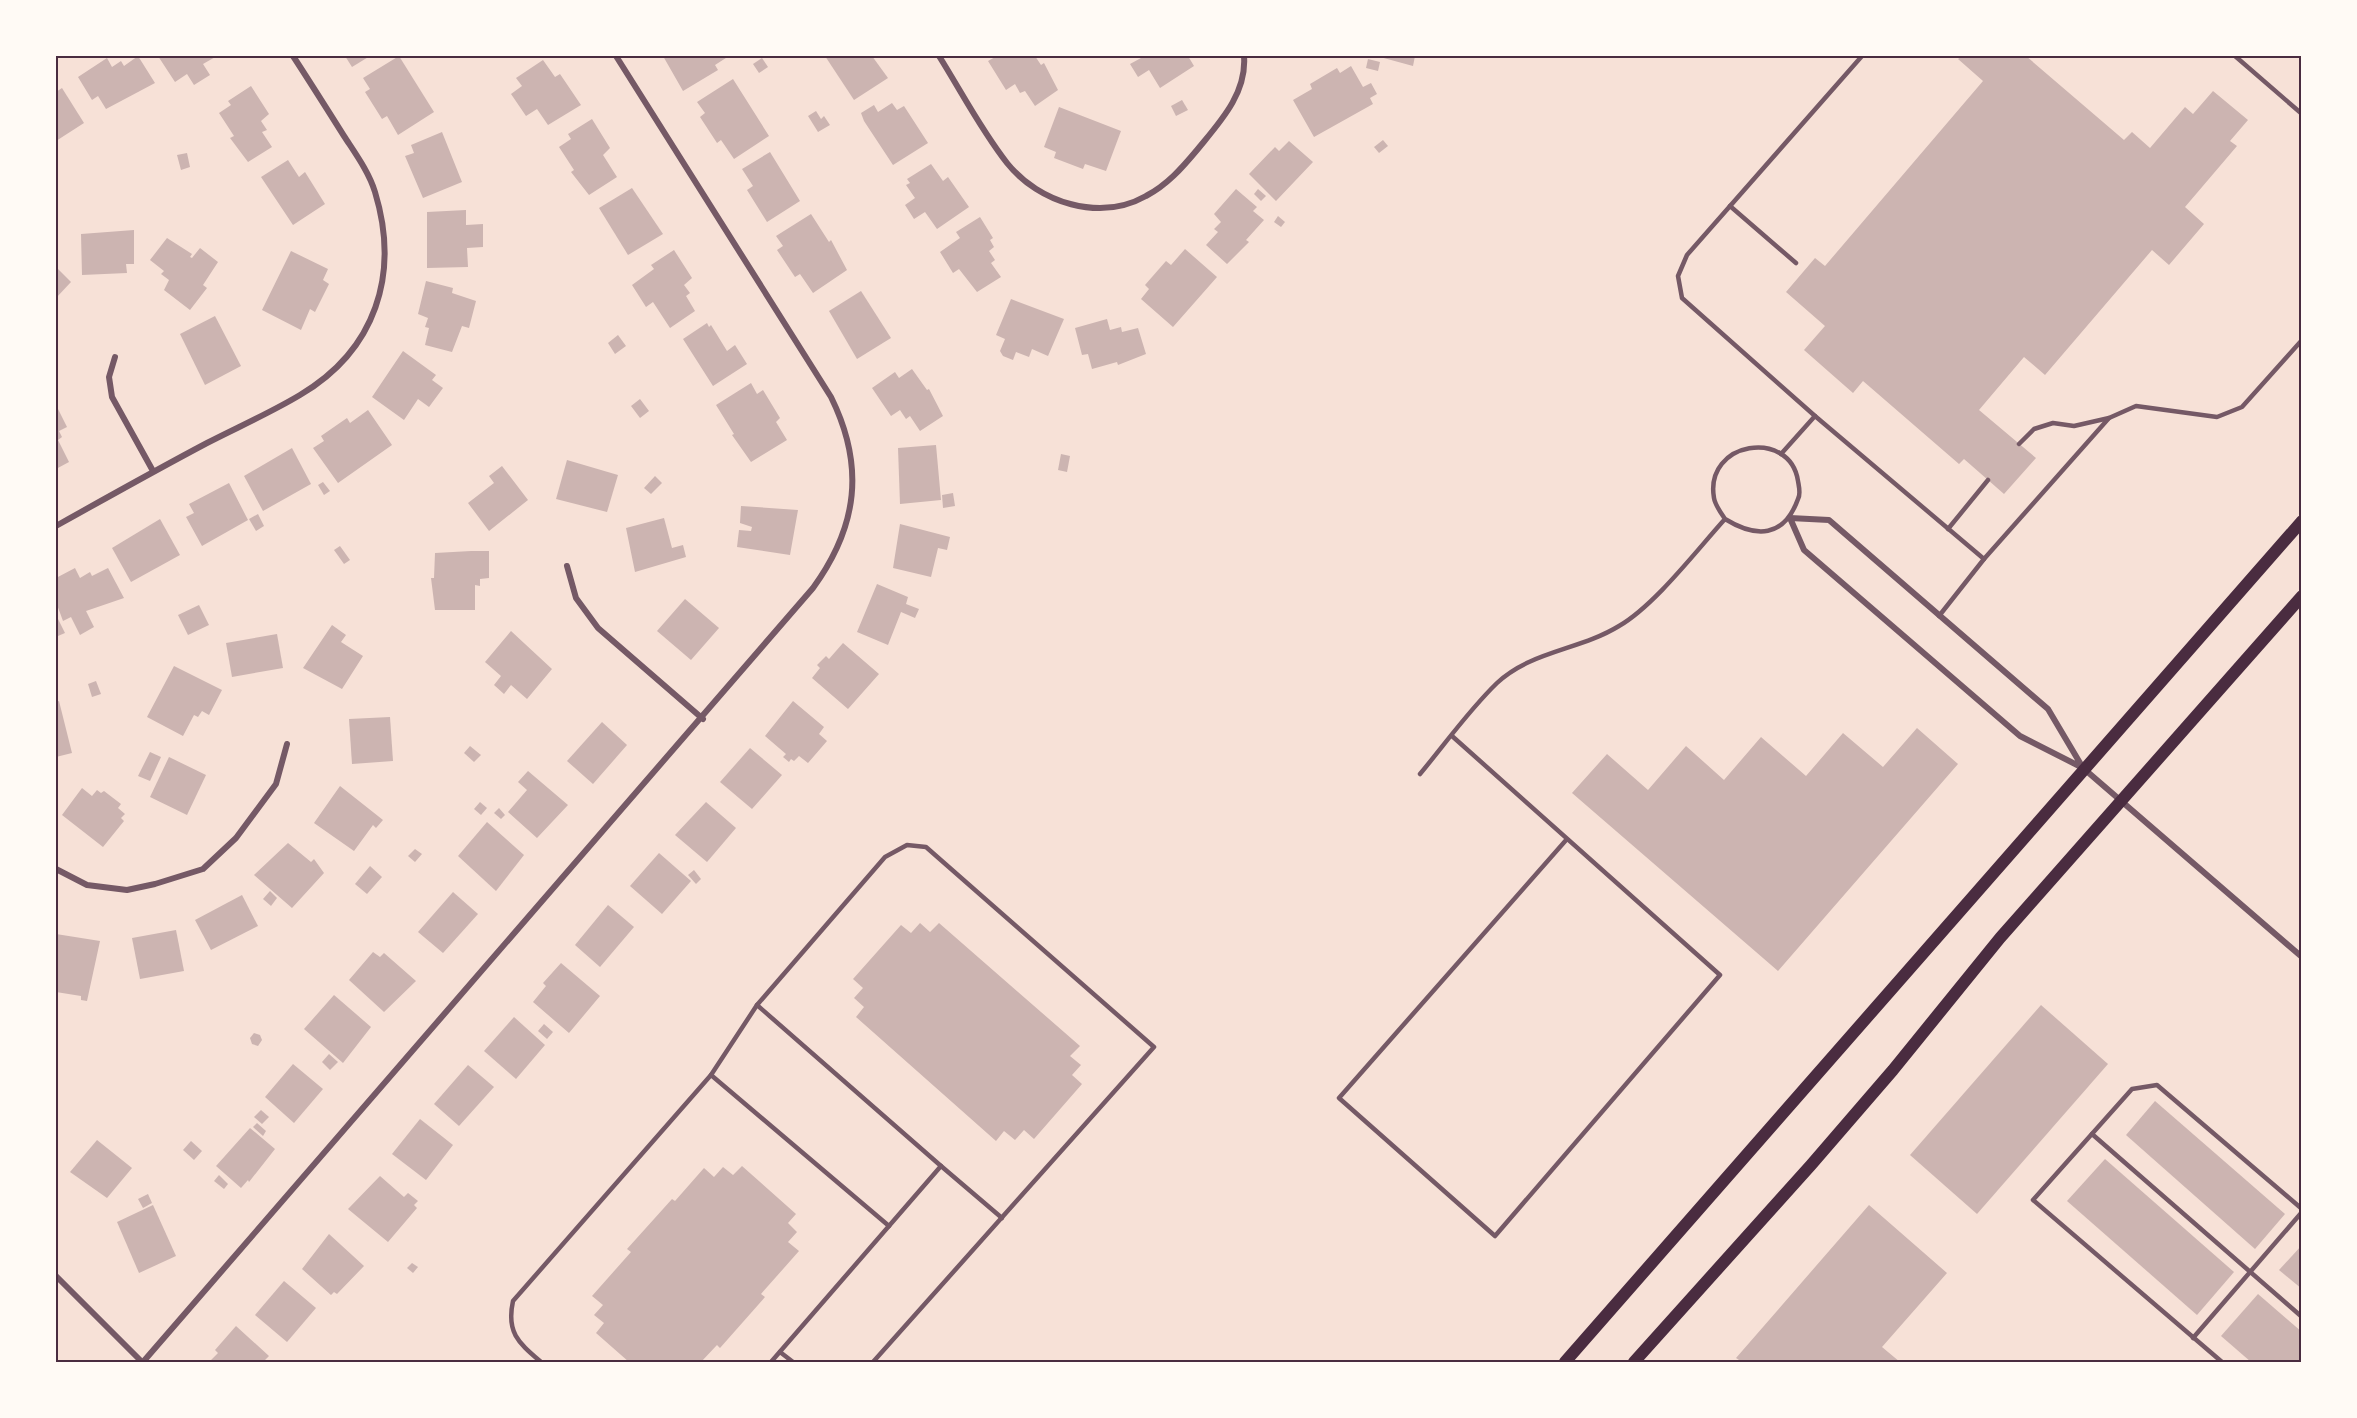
<svg xmlns="http://www.w3.org/2000/svg" width="2357" height="1418" font-family="'Noto Sans',sans-serif">
  <rect width="100%" height="100%" fill="#f7e1d7"/>
  <!-- building -->
  <g fill="#ccb4b1">
    <path d="M138 56 155 83 106 109 98 96 92 100 78 77 107 58 112 67 121 61 124 66Z"/>
    <path d="M158 56H217L203 64 210 75 194 85 187 74 175 82Z"/>
    <path d="M345 56H370L352 67Z"/>
    <path d="M399 56 434 112 398 135 387 116 382 119 365 92 370 89 363 78Z"/>
    <path d="M663 56H729L715 65 718 70 683 91Z"/>
    <path d="M825 56H872L888 78 854 100Z"/>
    <path d="M997 56H1035L1041 65 1044 63 1058 90 1035 106 1025 91 1020 93 1015 84 1006 90 988 61Z"/>
    <path d="M1139 56H1188L1194 66 1160 88 1149 70 1138 77 1130 64 1141 58Z"/>
    <path d="M1962 56H2026L2124 140 2132 132 2150 148 2185 107 2193 114 2213 91 2248 120 2230 141 2237 146 2185 207 2204 224 2169 265 2152 250 2045 375 2024 357 1979 410 2036 458 2004 494 1964 459 1959 464 1863 381 1853 393 1804 350 1825 326 1786 292 1815 258 1825 266 1983 81 1958 59Z"/>
    <path d="M1380 57V56H1415L1413 66Z"/>
    <path d="M762 58 768 67 759 73 753 64Z"/>
    <path d="M1368 59 1380 62 1378 71 1366 68Z"/>
    <path d="M543 60 555 77 560 74 581 105 548 125 537 109 526 116 511 94 522 86 516 78Z"/>
    <path d="M1351 66 1363 87 1371 83 1377 94 1370 98 1373 104 1314 137 1293 100 1312 89 1310 84 1337 68 1340 73Z"/>
    <path d="M733 79 769 136 734 159 721 140 717 143 700 117 705 113 697 102Z"/>
    <path d="M251 86 269 114 261 121 267 130 262 132 272 147 248 162 230 138 234 136 219 113 231 105 228 101Z"/>
    <path d="M62 88 84 123 56 141V92Z"/>
    <path d="M1182 100 1188 110 1176 116 1171 106Z"/>
    <path d="M892 103 897 110 904 106 928 143 893 165 864 121 861 113 874 105 878 112Z"/>
    <path d="M1059 107 1121 131 1106 171 1085 164 1083 169 1054 158 1056 152 1044 147Z"/>
    <path d="M816 111 821 119 824 116 830 125 818 132 808 116Z"/>
    <path d="M592 119 610 148 603 155 617 177 589 195 571 172 574 170 559 147 571 139 568 134Z"/>
    <path d="M442 132 462 182 423 198 405 156 414 153 411 145Z"/>
    <path d="M1383 140 1388 146 1379 153 1374 147Z"/>
    <path d="M1289 141 1313 162 1276 201 1249 174 1275 147 1279 151Z"/>
    <path d="M770 152 800 201 767 222 747 190 753 186 742 169Z"/>
    <path d="M187 153 190 167 181 170 177 155Z"/>
    <path d="M288 160 299 177 305 172 325 204 293 225 261 177Z"/>
    <path d="M931 164 943 181 948 177 969 207 937 229 925 212 914 219 905 205 915 198 906 185 910 183 907 179Z"/>
    <path d="M632 188 663 234 628 255 599 208Z"/>
    <path d="M1236 189 1257 207 1253 211 1264 220 1246 240 1249 242 1227 264 1206 245 1218 232 1214 229 1221 222 1214 214Z"/>
    <path d="M1258 189 1266 196 1261 201 1254 194Z"/>
    <path d="M466 210V225L483 224V247L467 248 468 267 427 268V212Z"/>
    <path d="M811 214 829 242 831 240 847 270 813 293 800 274 795 277 777 250 783 246 776 236Z"/>
    <path d="M1278 216 1285 222 1281 227 1274 222Z"/>
    <path d="M980 217 993 238 990 240 994 247 989 251 995 260 991 263 1001 277 977 292 959 269 953 273 940 252 960 238 956 232Z"/>
    <path d="M134 230V264H126L127 273 82 275 81 234Z"/>
    <path d="M167 238 192 254 190 257 192 258 200 248 218 262 203 285 207 288 190 310 164 290 169 280 161 274 164 271 150 260Z"/>
    <path d="M1185 249 1217 277 1173 327 1141 299 1149 289 1145 285 1166 261 1171 265Z"/>
    <path d="M674 250 692 278 684 285 690 293 686 296 695 311 670 328 653 302 646 307 632 285 654 269 651 265Z"/>
    <path d="M291 251 328 269 323 280 329 284 315 312 310 309 301 330 262 310Z"/>
    <path d="M56 267 71 282 56 298Z"/>
    <path d="M426 281 453 288 452 293 476 301 469 328 462 326 452 352 425 345 429 328 425 327 428 318 418 314Z"/>
    <path d="M861 291 891 338 857 359 829 311Z"/>
    <path d="M1011 299 1064 319 1048 356 1032 349 1029 357 1016 352 1013 360 1003 356 1000 351 1005 339 996 335Z"/>
    <path d="M215 316 241 366 205 385 180 334Z"/>
    <path d="M1107 319 1110 330 1121 327 1122 332 1138 328 1146 354 1118 365 1117 362 1092 369 1088 354 1082 355 1075 328Z"/>
    <path d="M707 323 709 327 711 325 727 351 735 345 747 364 713 386 683 339Z"/>
    <path d="M618 335 626 346 615 354 608 343Z"/>
    <path d="M403 351 436 375 432 380 443 388 429 407 418 399 404 420 372 397Z"/>
    <path d="M912 369 927 390 929 389 943 416 920 431 910 416 906 419 900 410 891 416 872 388 895 372 899 378Z"/>
    <path d="M751 383 757 394 763 390 780 418 776 422 787 440 751 462 732 435 734 434 716 405Z"/>
    <path d="M640 399 649 411 640 418 631 406Z"/>
    <path d="M56 405 67 427 59 431 62 437 58 440 69 462 56 469Z"/>
    <path d="M368 410 392 445 338 483 313 448 324 441 321 436 347 418 350 423Z"/>
    <path d="M936 445 941 500 900 504 898 448Z"/>
    <path d="M292 448 311 484 263 511 244 476Z"/>
    <path d="M1061 454 1070 456 1067 472 1058 470Z"/>
    <path d="M567 460 618 475 607 512 556 499Z"/>
    <path d="M502 466 528 500 489 531 468 503 494 483 489 476Z"/>
    <path d="M655 476 662 483 651 494 644 488Z"/>
    <path d="M323 482 330 491 324 495 318 485Z"/>
    <path d="M229 483 248 520 202 546 186 517 194 513 189 504Z"/>
    <path d="M953 493 955 506 943 508 942 495Z"/>
    <path d="M741 506 798 510 790 555 737 547 739 530 751 531 752 527 740 523Z"/>
    <path d="M258 514 264 526 256 531 249 519Z"/>
    <path d="M664 518 672 548 683 545 686 557 635 572 626 528Z"/>
    <path d="M160 519 180 555 131 582 112 548Z"/>
    <path d="M900 524 950 537 947 550 938 548 931 577 893 568Z"/>
    <path d="M340 546 350 560 344 564 334 550Z"/>
    <path d="M471 551H489V578L480 579V586L475 585V610H435L431 578H434L435 553Z"/>
    <path d="M75 568 80 578 90 572 92 576 108 568 124 598 86 611 94 627 80 635 71 617 63 621 56 602V578Z"/>
    <path d="M877 584 908 597 906 604 919 609 915 618 901 612 888 645 857 632Z"/>
    <path d="M685 599 719 628 691 660 657 631Z"/>
    <path d="M199 605 209 625 188 635 178 615Z"/>
    <path d="M56 615 65 633 58 636 56 632Z"/>
    <path d="M332 625 346 635 341 642 363 656 342 689 303 668Z"/>
    <path d="M511 631 552 669 527 699 511 685 504 694 494 685 501 676 485 662Z"/>
    <path d="M277 634 283 668 232 677 226 643Z"/>
    <path d="M843 643 879 674 848 709 812 678 820 668 817 665 826 656 829 659Z"/>
    <path d="M174 666 222 690 209 715 202 711 198 717 194 715 183 736 147 717Z"/>
    <path d="M96 681 101 694 92 697 88 684Z"/>
    <path d="M59 701 72 753 56 757V702Z"/>
    <path d="M793 701 824 727 819 734 827 741 808 763 799 756 794 761 791 759 789 762 783 757 786 754 765 736Z"/>
    <path d="M390 717 393 761 352 764 349 719Z"/>
    <path d="M602 722 627 745 593 784 567 761Z"/>
    <path d="M1917 728 1958 764 1778 971 1572 793 1607 754 1648 790 1686 746 1724 780 1761 737 1806 776 1843 733 1883 767Z"/>
    <path d="M470 746 481 755 474 762 464 753Z"/>
    <path d="M750 748 782 775 752 809 720 782Z"/>
    <path d="M150 752 161 757 150 781 138 776Z"/>
    <path d="M169 757 206 775 187 815 150 797Z"/>
    <path d="M528 771 568 805 537 838 508 812 527 790 518 782Z"/>
    <path d="M340 786 383 820 376 828 373 825 354 851 314 823Z"/>
    <path d="M82 788 92 796 97 790 101 793 104 791 121 804 118 808 125 814 121 818 124 821 103 847 62 815Z"/>
    <path d="M480 802 487 808 481 815 474 809Z"/>
    <path d="M706 802 736 828 707 862 675 835Z"/>
    <path d="M499 808 505 815 501 819 494 813Z"/>
    <path d="M487 822 524 855 496 891 458 856Z"/>
    <path d="M288 843 311 862 314 859 324 873 292 908 254 875Z"/>
    <path d="M415 849 422 854 415 862 408 856Z"/>
    <path d="M659 853 691 881 662 914 630 886Z"/>
    <path d="M370 866 382 877 367 894 355 884Z"/>
    <path d="M694 870 701 879 696 884 688 875Z"/>
    <path d="M270 891 277 898 271 906 263 899Z"/>
    <path d="M453 892 478 914 443 953 418 932Z"/>
    <path d="M242 895 258 926 211 950 195 920Z"/>
    <path d="M608 905 634 927 600 967 575 945Z"/>
    <path d="M920 923 930 932 939 923 1080 1046 1070 1056 1081 1065 1072 1075 1082 1084 1034 1139 1024 1130 1015 1140 1004 1131 996 1141 856 1017 864 1007 854 998 863 988 853 979 901 925 911 933Z"/>
    <path d="M176 930 184 971 140 979 132 938Z"/>
    <path d="M56 934 100 941 87 1001 81 1000V996L56 992Z"/>
    <path d="M373 952 380 957 384 953 416 981 384 1012 349 980Z"/>
    <path d="M561 963 600 996 569 1033 533 1002 546 986 543 983Z"/>
    <path d="M334 995 371 1027 343 1063 304 1029Z"/>
    <path d="M2041 1005 2108 1064 1977 1214 1910 1155Z"/>
    <path d="M514 1017 545 1045 516 1079 484 1051Z"/>
    <path d="M544 1024 553 1032 547 1039 538 1031Z"/>
    <path d="M254 1033 260 1035 262 1040 258 1046 252 1044 250 1038Z"/>
    <path d="M329 1054 338 1062 330 1070 322 1062Z"/>
    <path d="M293 1064 323 1089 294 1123 265 1097Z"/>
    <path d="M468 1065 494 1087 459 1126 434 1104Z"/>
    <path d="M2155 1101 2285 1214 2255 1249 2126 1135Z"/>
    <path d="M261 1110 269 1117 262 1124 254 1117Z"/>
    <path d="M420 1119 453 1145 426 1180 392 1154Z"/>
    <path d="M257 1123 266 1131 263 1136 253 1127Z"/>
    <path d="M250 1128 275 1149 249 1182 248 1180 241 1188 216 1166Z"/>
    <path d="M97 1140 132 1168 107 1198 70 1172Z"/>
    <path d="M191 1141 202 1151 194 1160 183 1150Z"/>
    <path d="M2105 1159 2234 1272 2197 1315 2067 1201Z"/>
    <path d="M742 1166 796 1214 788 1223 797 1232 788 1242 799 1251 761 1294 765 1297 720 1348 717 1345 701 1362H629L596 1333 604 1323 594 1315 603 1305 592 1296 631 1252 627 1249 672 1199 675 1201 704 1168 714 1177 723 1167 733 1175Z"/>
    <path d="M219 1175 228 1184 224 1189 214 1181Z"/>
    <path d="M380 1176 404 1197 408 1193 418 1201 414 1205 417 1208 388 1242 348 1209Z"/>
    <path d="M148 1194 152 1203 143 1208 138 1199Z"/>
    <path d="M153 1205 176 1256 139 1273 117 1222Z"/>
    <path d="M1869 1205 1947 1273 1882 1347 1900 1362H1742L1736 1358Z"/>
    <path d="M329 1234 364 1266 337 1294 334 1292 331 1295 302 1269Z"/>
    <path d="M2302 1245V1289L2279 1270Z"/>
    <path d="M412 1263 418 1267 413 1273 407 1268Z"/>
    <path d="M284 1281 316 1308 287 1342 255 1315Z"/>
    <path d="M2258 1294 2302 1332V1362H2251L2221 1336Z"/>
    <path d="M236 1326 269 1356 263 1362H209L218 1353 215 1350Z"/>
  </g>
  <g fill="none" stroke-linecap="round" stroke-linejoin="round">
    <!-- service -->
    <g stroke="#755966" stroke-width="4.5">
      <path d="M2235 56 2302 114"/>
      <path d="M1730 206 1796 263"/>
      <path d="M1815 416 1682 298 1678 276 1687 255 1862 56"/>
      <path d="M2019 444 2034 429 2053 423 2074 426 2109 418"/>
      <path d="M1781 454 1815 416 1984 559 1939 616"/>
      <path d="M1948 529 1988 480"/>
      <path d="M1984 559 2109 418 2136 406 2217 417 2242 407 2302 340"/>
      <path d="M1452 736 1720 975 1495 1236 1339 1098 1567 839"/>
      <path d="M1420 774C1445 744 1469 710 1497 683 1531 651 1580 650 1619 626 1655 605 1696 551 1725 519 1721 513 1715 505 1714 498 1704 441 1790 428 1798 481 1799 487 1801 494 1798 499 1784 538 1756 538 1725 519"/>
      <path d="M757 1005 941 1166 771 1362"/>
      <path d="M711 1075 889 1226"/>
      <path d="M2092 1134 2302 1317"/>
      <path d="M941 1166 1002 1218"/>
      <path d="M2193 1338 2302 1212"/>
      <path d="M780 1352 793 1362"/>
      <path d="M541 1362C519 1343 506 1333 513 1301L711 1075 757 1005 885 857 907 845 926 847 1154 1047 873 1362"/>
      <path d="M2222 1362 2033 1200 2132 1089 2157 1085 2302 1209"/>
    </g>
    <!-- minor -->
    <g stroke="#755966" stroke-width="6">
      <path d="M939 56C961 91 981 130 1007 163 1039 203 1100 222 1146 196 1167 185 1182 168 1197 150 1219 123 1247 94 1244 56"/>
      <path d="M115 357 109 377 112 397 153 471"/>
      <path d="M56 526C106 498 156 470 207 443 238 427 270 413 300 395 376 350 400 274 375 192 369 172 355 153 344 136 327 109 310 82 293 56"/>
      <path d="M567 566 576 598 598 628 703 719"/>
      <path d="M2083 768 2020 736 1804 550 1790 518 1829 520 2048 709 2083 768 2302 957"/>
      <path d="M56 869 87 885 127 890 155 884 203 869 236 838 276 784 287 744"/>
      <path d="M56 1276 142 1362"/>
      <path d="M143 1362 813 588C858 526 865 466 831 397L616 56"/>
    </g>
    <!-- secondary -->
    <g stroke="#4a2c40" stroke-width="12">
      <path d="M1565 1362 2302 521"/>
      <path d="M1634 1362 1811 1165 1893 1070 2000 938 2302 596"/>
    </g>
  </g>
  <!-- border -->
  <rect width="2357" height="1418" fill="none" stroke="#fffaf5" stroke-width="114"/>
  <rect x="57" y="57" width="2243" height="1304" fill="none" stroke="#4a2c40" stroke-width="2"/>
</svg>
